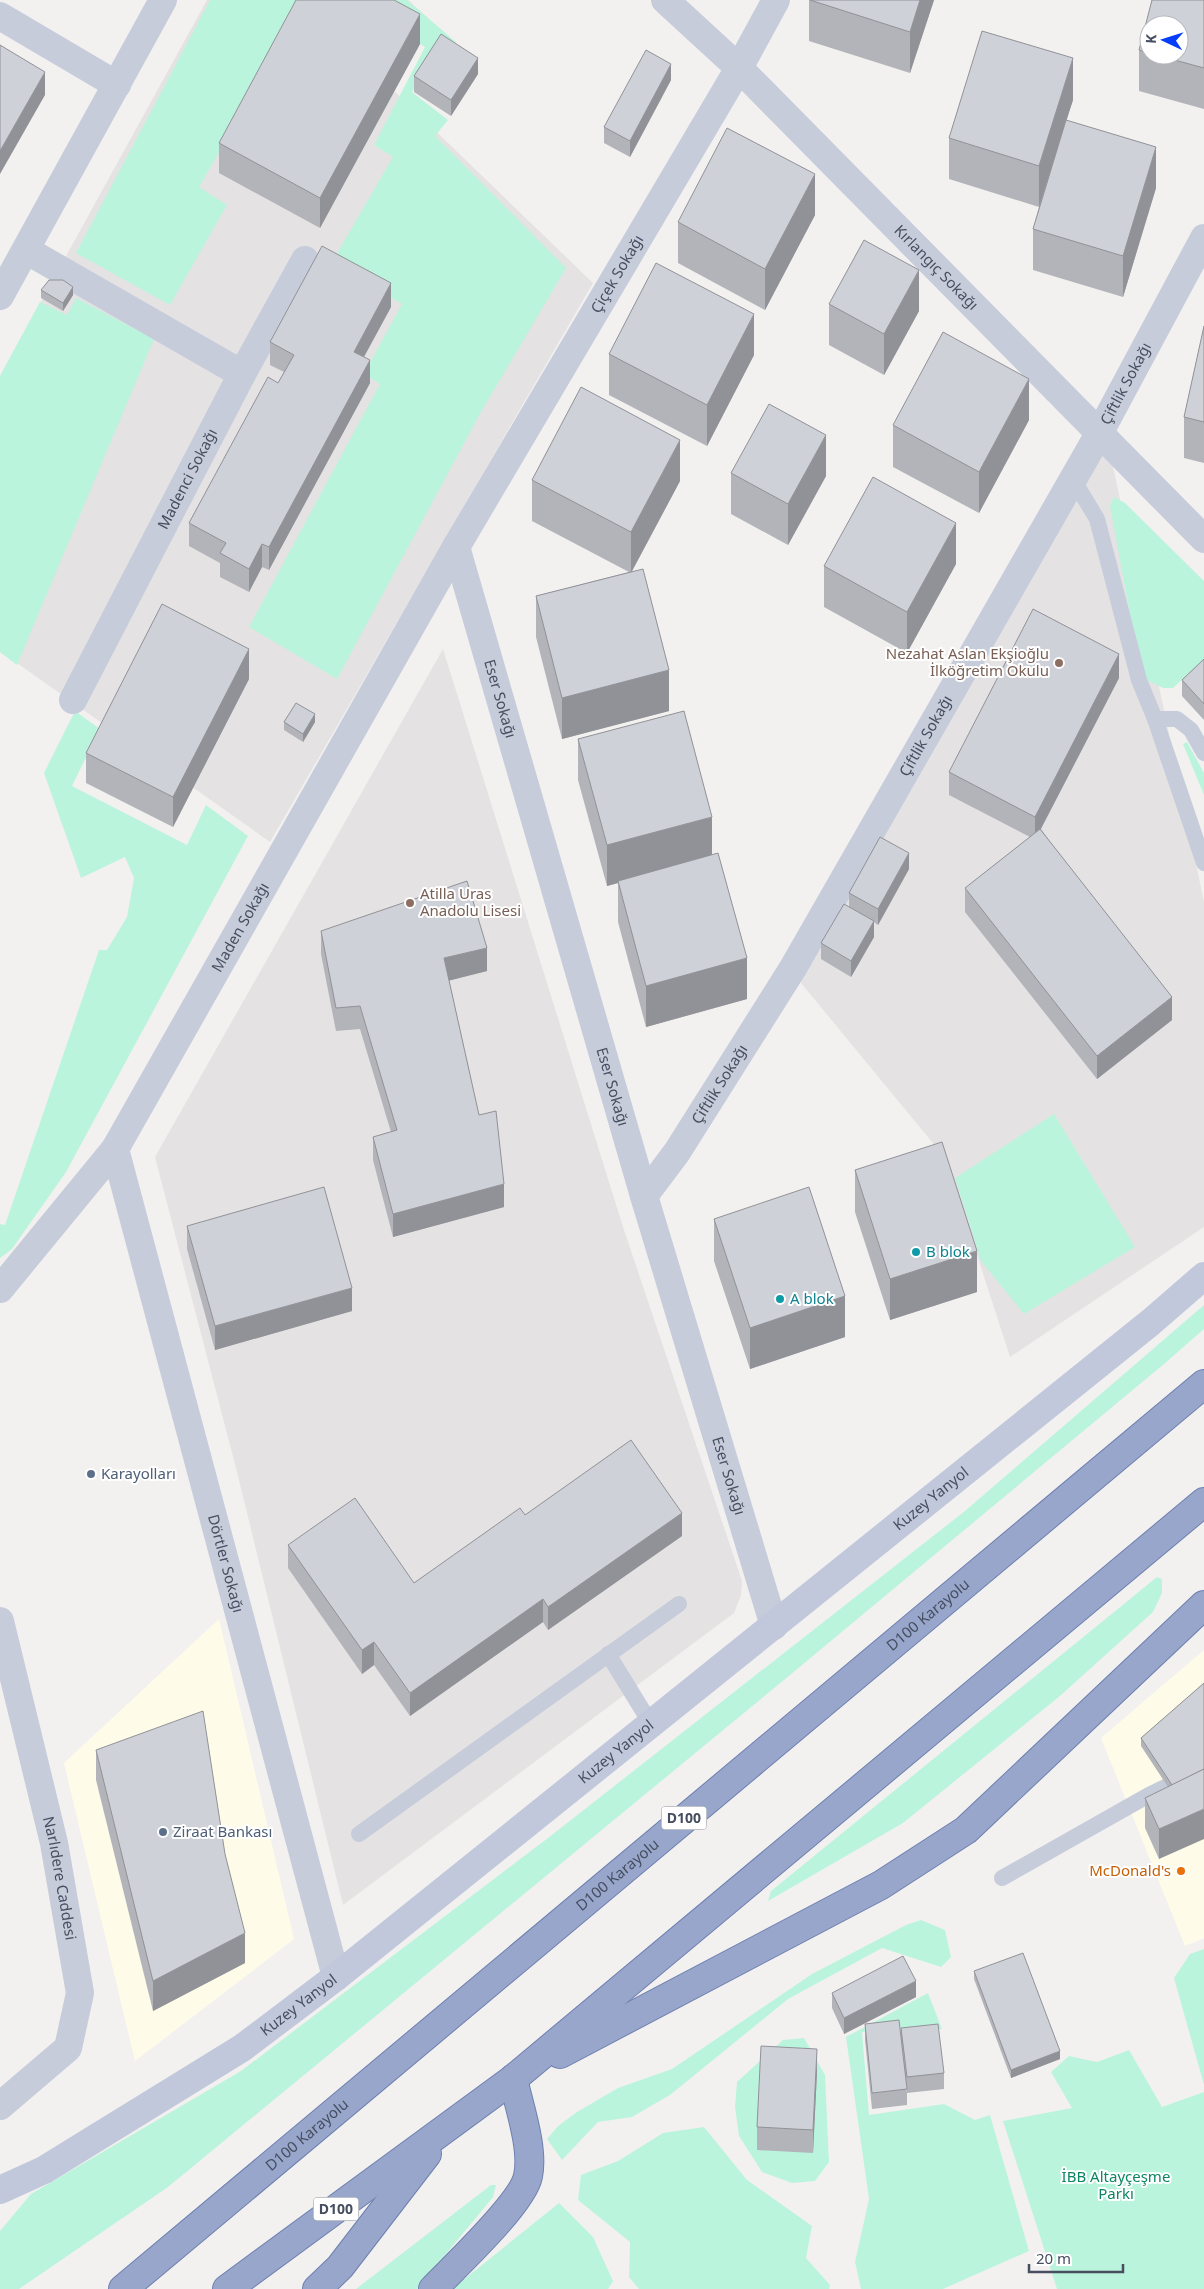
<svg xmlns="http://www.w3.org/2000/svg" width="1204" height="2289" font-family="'Noto Sans',sans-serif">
  <rect width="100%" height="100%" fill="#f3f1f0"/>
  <!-- commercial -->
  <g fill="#fefce9">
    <path d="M219 1619 294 1939 135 2061 64 1763Z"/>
    <path d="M1204 1650V1938L1185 1946 1101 1738Z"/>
  </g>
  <!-- education -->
  <g fill="#e4e2e2">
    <path d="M207 0H408L428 18 389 86 593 283 270 842 0 651V376Z"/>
    <path d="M1104 423 1204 902V1227L1010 1357 946 1159 787 966Z"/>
    <path d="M443 649 623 1227 742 1581 741 1595 734 1613 343 1905 237 1472 155 1157Z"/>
  </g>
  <!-- green -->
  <g fill="#bbf4dd">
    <path d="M210 0H307L199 187 227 205 170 305 76 253Z"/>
    <path d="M343 0H407L456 42 449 50 440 45 412 92 448 120 435 136 566 268 481 412 337 679 249 627 380 384 364 374 402 304 332 262 393 157 374 145 425 47Z"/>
    <path d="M76 298 154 339 17 665 0 652V376L40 302 67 315Z"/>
    <path d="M1114 497 1125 503 1204 581V660L1173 688H1163L1145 679 1138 657 1110 506Z"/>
    <path d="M75 711 100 729 72 786 187 845 206 805 248 836 66 1172 12 1249 0 1258V1224L5 1225 99 950H107L127 917 134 878 125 857 81 878 44 773Z"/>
    <path d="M1187 742 1204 773V795L1183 744Z"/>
    <path d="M1054 1114 1135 1247 1024 1314 981 1261 955 1178Z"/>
    <path d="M1204 1305V1329L1164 1364 784 1680 168 2187 19 2289H0V2231L31 2194 241 2071 548 1838 965 1511Z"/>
    <path d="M1157 1577 1162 1579V1593L1153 1612 1060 1696 903 1823 768 1901 771 1891Z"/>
    <path d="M921 1920 945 1930 951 1957 941 1967 882 1948 788 1999 670 2095 632 2117 598 2122 562 2160 547 2139 558 2126 577 2112 618 2088 672 2069 812 1974 906 1925Z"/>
    <path d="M1204 1949V2085L1174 1978 1190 1954Z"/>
    <path d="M928 1993 942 2029 905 2037V2028L862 2032 869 2115 944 2104 975 2120 990 2115 1029 2251 943 2289H861L855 2262 869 2199 846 2037Z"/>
    <path d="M804 2038 825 2075 829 2162 815 2181 792 2183 762 2172 739 2136 735 2107 737 2082 783 2040Z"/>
    <path d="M1129 2050 1162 2107 1204 2092V2289H1057L1003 2121 1072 2108 1051 2072 1069 2056 1097 2062Z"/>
    <path d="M704 2127 747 2180 812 2226 806 2258 830 2285 829 2289H639L629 2277 630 2242 578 2200 581 2175 618 2161 663 2133Z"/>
    <path d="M491 2185H496L493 2197 417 2289H356Z"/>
    <path d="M559 2203 593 2237 613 2281 608 2289H452Z"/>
  </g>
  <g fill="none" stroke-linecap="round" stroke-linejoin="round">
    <defs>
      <g id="trunk">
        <path d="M560 2054 881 1885 966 1830 1204 1605"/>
        <path id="s9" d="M123 2289 1204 1384"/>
        <path d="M227 2289 513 2079 1204 1502"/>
        <path d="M317 2289 340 2267 427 2154"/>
        <path d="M433 2289C454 2267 523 2203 528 2176 534 2149 519 2106 513 2079"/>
      </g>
    </defs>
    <!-- trunk casing -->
    <use href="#trunk" stroke="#6e80b0" stroke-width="30"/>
    <!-- service -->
    <g stroke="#c6ccda" stroke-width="16">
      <path d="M1073 479 1097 519 1139 680 1155 719 1204 863"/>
      <path d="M1155 719H1177L1191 730 1204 753"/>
      <path d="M608 1654 651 1724"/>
      <path d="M359 1834 679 1604"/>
      <path d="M1002 1878 1149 1795 1204 1768"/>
    </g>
    <!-- minor -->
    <g stroke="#c6ccda" stroke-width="28">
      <path id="s1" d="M665 0 739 68 1204 539"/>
      <path d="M0 16 117 85"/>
      <path d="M26 250 242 374"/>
      <path d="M0 296 163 0"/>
      <path id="s2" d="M456 547 644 1196 774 1626"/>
      <path id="s3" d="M73 700 242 374 305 260"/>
      <path id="s4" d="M115 1149 336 1977"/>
      <path id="s5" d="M644 1196 677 1152 793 968 1100 432 1204 238"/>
      <path id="s6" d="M0 1289 115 1149 456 547 739 68 776 0"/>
    </g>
    <!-- tertiary -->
    <path stroke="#c6ccda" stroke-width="28" id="s7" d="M0 1621 54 1843 80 1993 68 2048 0 2106"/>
    <!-- secondary -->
    <path stroke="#c1c8db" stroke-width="28" id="s8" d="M0 2190 44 2170 242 2048 336 1977 1151 1322 1204 1276"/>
    <!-- trunk -->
    <use href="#trunk" stroke="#98a6cb" stroke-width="28"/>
  </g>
  <!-- wall -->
  <g fill="#b2b4ba" fill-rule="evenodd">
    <path d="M809 0H934L910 73 809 41Z"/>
    <path d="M1152 0H1204V109L1139 91V50ZM1149 25H1179V55H1149Z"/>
    <path d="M420 44 320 228 219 173V143Z"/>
    <path d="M478 74 451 116 414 92V76Z"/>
    <path d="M671 80 630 157 604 143V127Z"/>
    <path d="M1073 100 1066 120 1156 188 1123 297 1033 270V229L1039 207 949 179V138Z"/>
    <path d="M815 215 765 310 678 263V222Z"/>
    <path d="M41 290 73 295 63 311 41 298Z"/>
    <path d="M829 304 919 311 884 375 829 345Z"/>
    <path d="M391 307 364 357 370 383 269 570 262 567 249 592 220 577V563L189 546V523L278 383 284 372 270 365V342Z"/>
    <path d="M1204 326V463L1184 458V417Z"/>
    <path d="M609 354 754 355 707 446 609 395Z"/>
    <path d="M1029 420 979 513 893 467V425Z"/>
    <path d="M731 473 826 476 788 545 731 514Z"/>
    <path d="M532 480 680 481 632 571 669 711 562 739 536 637V596L629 572 532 521Z"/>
    <path d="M956 564 907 653 824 607V566Z"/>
    <path d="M1204 659V720L1182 696V680Z"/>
    <path d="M1119 678 1041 829 1172 1020 1097 1079 965 912V888L1030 837 949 795V772Z"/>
    <path d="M249 679 173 827 86 783V753Z"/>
    <path d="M284 722H315L303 742 284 730Z"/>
    <path d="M578 739 712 855 747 999 646 1027 618 922V883L607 886 578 780Z"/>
    <path d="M909 869 878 925 874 922V937L851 977 821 959V943L849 907V893Z"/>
    <path d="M321 931 487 971 449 980 479 1115 504 1207 393 1237 373 1160V1137L391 1132 360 1029 336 1031 321 954Z"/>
    <path d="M855 1170 977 1292 890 1320 855 1212Z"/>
    <path d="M714 1219 845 1337 750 1369 714 1261Z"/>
    <path d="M187 1226 352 1311 215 1350 187 1249Z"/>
    <path d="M525 1515 682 1536 548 1630 543 1622 410 1716 374 1665 362 1674 288 1568V1545L414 1583Z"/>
    <path d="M1204 1683 1159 1859 1145 1828V1798L1168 1787 1141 1746V1738Z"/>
    <path d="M96 1750 245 1963 153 2011 96 1780Z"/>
    <path d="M974 1971 1060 2059 1011 2078 974 1979Z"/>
    <path d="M832 1993 916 1997 844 2034 832 2008Z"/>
    <path d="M865 2024 901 2043V2028L944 2073V2089L907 2093 902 2053 907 2089V2105L872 2109 865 2040Z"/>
    <path d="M817 2072 813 2153 757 2150V2127Z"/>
  </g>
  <!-- shaded-wall -->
  <g fill="#919297">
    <path d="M920 0H934L910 73V32Z"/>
    <path d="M420 14V44L320 228V198Z"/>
    <path d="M478 58V74L451 116V100Z"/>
    <path d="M1073 58V100L1039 207V166Z"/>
    <path d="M671 64V80L630 157V141Z"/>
    <path d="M45 72V95L0 174V151Z"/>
    <path d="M1156 147V188L1123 297V256Z"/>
    <path d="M815 174V215L765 310V269Z"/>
    <path d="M919 270V311L884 375V334Z"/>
    <path d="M391 283V307L354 375V352Z"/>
    <path d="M73 287V295L63 311V303Z"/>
    <path d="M754 314V355L707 446V405Z"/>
    <path d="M370 360V383L269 570V547Z"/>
    <path d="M1029 379V420L979 513V472Z"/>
    <path d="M826 435V476L788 545V504Z"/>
    <path d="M680 440V481L631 573V532Z"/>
    <path d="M956 523V564L907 653V612Z"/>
    <path d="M262 544V567L249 592V569Z"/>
    <path d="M249 649V679L173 827V797Z"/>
    <path d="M1119 654V678L1035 840V817Z"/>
    <path d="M669 670V711L562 739V698Z"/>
    <path d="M315 714V722L303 742V734Z"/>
    <path d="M712 817V858L618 881V883L607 886V845Z"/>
    <path d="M909 853V869L878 925V909Z"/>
    <path d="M874 921V937L851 977V961Z"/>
    <path d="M487 948V971L444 982V958Z"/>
    <path d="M747 958V999L646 1027V986Z"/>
    <path d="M1172 997V1020L1097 1079V1056Z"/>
    <path d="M504 1184V1207L393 1237V1214Z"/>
    <path d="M977 1251V1292L890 1320V1279Z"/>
    <path d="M352 1288V1311L215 1350V1326Z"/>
    <path d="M845 1296V1337L750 1369V1328Z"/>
    <path d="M682 1513V1536L548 1630V1607Z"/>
    <path d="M543 1599V1622L410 1716V1693Z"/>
    <path d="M374 1642V1665L362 1674V1650Z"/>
    <path d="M1204 1809V1839L1159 1859V1829Z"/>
    <path d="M245 1933V1963L153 2011V1981Z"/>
    <path d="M916 1981V1997L844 2034V2018Z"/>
    <path d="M817 2049V2072L813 2153V2130Z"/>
    <path d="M1060 2051V2059L1011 2078V2070Z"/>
  </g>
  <!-- building -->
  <g fill="#cfd1d8" stroke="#919297">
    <path d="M296 0H394L420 14 320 198 219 143Z"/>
    <path d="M810 0H920L910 32Z"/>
    <path d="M1152 0H1204V68L1156 55H1179V25H1149V53L1139 50Z"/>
    <path d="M982 31 1073 58 1039 166 949 138Z"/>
    <path d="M441 34 478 58 451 100 414 76Z"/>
    <path d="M0 45 45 72 0 151Z"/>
    <path d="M646 50 671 64 630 141 604 127Z"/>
    <path d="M1066 120 1156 147 1123 256 1033 229Z"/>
    <path d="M727 128 815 174 765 269 678 222Z"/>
    <path d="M864 240 919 270 884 334 829 304Z"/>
    <path d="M322 246 391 283 354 352 370 360 269 547 262 544 249 569 220 553 226 543 189 523 268 377 278 383 294 355 270 342Z"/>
    <path d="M656 263 754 314 707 405 609 354Z"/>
    <path d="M49 280H63L73 287 63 303 41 290Z"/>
    <path d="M1204 326V422L1184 417Z"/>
    <path d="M943 332 1029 379 979 472 893 425Z"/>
    <path d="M581 387 680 440 631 532 532 480Z"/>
    <path d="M769 404 826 435 788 504 731 473Z"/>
    <path d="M873 477 956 523 907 612 824 566Z"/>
    <path d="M643 569 669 670 562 698 536 596Z"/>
    <path d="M162 604 249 649 173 797 86 753Z"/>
    <path d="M1033 609 1119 654 1035 817 949 772Z"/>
    <path d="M1204 659V704L1182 680Z"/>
    <path d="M296 703 315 714 303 734 284 722Z"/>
    <path d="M684 711 712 817 607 845 578 739Z"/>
    <path d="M1040 829 1172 997 1097 1056 965 888Z"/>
    <path d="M880 837 909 853 878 909 849 893Z"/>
    <path d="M718 853 747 958 646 986 618 881Z"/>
    <path d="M467 881 487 948 444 958 479 1115 496 1111 504 1184 393 1214 373 1137 397 1130 360 1006 336 1008 321 931Z"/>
    <path d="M844 904 874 921 851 961 821 943Z"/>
    <path d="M942 1142 977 1251 890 1279 855 1170Z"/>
    <path d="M324 1187 352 1288 215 1326 187 1226Z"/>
    <path d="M809 1187 845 1296 750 1328 714 1219Z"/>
    <path d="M631 1440 682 1513 548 1607 543 1599 410 1693 374 1642 362 1650 288 1545 355 1498 414 1583 520 1508 525 1515Z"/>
    <path d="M1204 1683V1769L1172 1785 1141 1738Z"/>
    <path d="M203 1711 225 1854 245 1933 153 1981 96 1750Z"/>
    <path d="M1204 1769V1809L1159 1829 1145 1798Z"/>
    <path d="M1023 1953 1060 2051 1011 2070 974 1971Z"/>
    <path d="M903 1956 916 1981 844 2018 832 1993Z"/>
    <path d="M899 2020 907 2089 872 2093 865 2024Z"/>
    <path d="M938 2024 944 2073 907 2077 901 2028Z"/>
    <path d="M761 2046 817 2049 813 2130 757 2127Z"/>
  </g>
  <!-- markers -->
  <g fill="#8d6e63" stroke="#fff" stroke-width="2">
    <circle cx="1059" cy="663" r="5"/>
    <circle cx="410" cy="903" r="5"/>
  </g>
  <g fill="#0f9aa8" stroke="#fff" stroke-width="2">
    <circle cx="916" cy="1252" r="5"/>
    <circle cx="780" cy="1299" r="5"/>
  </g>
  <g fill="#5c6f8a" stroke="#fff" stroke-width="2">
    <circle cx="91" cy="1474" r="5"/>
    <circle cx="163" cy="1832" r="5"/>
  </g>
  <circle fill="#e8710a" stroke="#fff" stroke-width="2" cx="1181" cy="1871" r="5"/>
  <g text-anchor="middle" stroke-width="4" stroke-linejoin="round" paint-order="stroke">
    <!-- shield labels -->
    <g fill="#fff" stroke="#7e8390" stroke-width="1">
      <rect x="661.5" y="1806.5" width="45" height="23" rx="4"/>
      <rect x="313.5" y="2197.5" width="45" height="23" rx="4"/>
    </g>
    <g font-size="14" font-weight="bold" fill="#464e60">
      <text x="684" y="1823">D100</text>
      <text x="336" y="2214">D100</text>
    </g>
    <!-- street labels -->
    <g font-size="15" fill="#464e60" stroke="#fff">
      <text dy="5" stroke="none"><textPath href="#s1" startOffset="381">Kırlangıç Sokağı</textPath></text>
      <text dy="5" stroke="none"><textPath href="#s6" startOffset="1190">Çiçek Sokağı</textPath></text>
      <text dy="5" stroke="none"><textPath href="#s5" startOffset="945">Çiftlik Sokağı</textPath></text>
      <text dy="5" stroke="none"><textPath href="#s3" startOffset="249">Madenci Sokağı</textPath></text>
      <text dy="5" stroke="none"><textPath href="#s2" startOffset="158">Eser Sokağı</textPath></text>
      <text dy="5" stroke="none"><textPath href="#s5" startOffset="540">Çiftlik Sokağı</textPath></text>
      <text dy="5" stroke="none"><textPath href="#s6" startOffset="436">Maden Sokağı</textPath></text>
      <text dy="5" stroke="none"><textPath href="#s5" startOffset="135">Çiftlik Sokağı</textPath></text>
      <text dy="5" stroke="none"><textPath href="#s2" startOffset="562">Eser Sokağı</textPath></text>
      <text dy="5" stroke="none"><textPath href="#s2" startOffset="968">Eser Sokağı</textPath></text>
      <text dy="5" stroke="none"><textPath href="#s8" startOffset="1162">Kuzey Yanyol</textPath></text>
      <text dy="5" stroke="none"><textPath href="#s4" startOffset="429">Dörtler Sokağı</textPath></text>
      <text dy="5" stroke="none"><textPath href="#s9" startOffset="1050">D100 Karayolu</textPath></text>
      <text dy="5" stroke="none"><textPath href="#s8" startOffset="758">Kuzey Yanyol</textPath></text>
      <text dy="5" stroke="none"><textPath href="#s9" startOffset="645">D100 Karayolu</textPath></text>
      <text dy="5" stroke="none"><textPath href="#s7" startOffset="264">Narlıdere Caddesi</textPath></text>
      <text dy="5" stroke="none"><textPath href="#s8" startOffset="352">Kuzey Yanyol</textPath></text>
      <text dy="5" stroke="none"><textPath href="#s9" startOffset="240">D100 Karayolu</textPath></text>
    </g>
    <!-- education labels -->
    <g font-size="15" fill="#785e54" stroke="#fff" text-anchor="end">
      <text x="1049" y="659">Nezahat Aslan Ekşioğlu<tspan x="1049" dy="17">İlköğretim Okulu</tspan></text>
      <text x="420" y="899" text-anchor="start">Atilla Uras<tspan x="420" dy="17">Anadolu Lisesi</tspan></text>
    </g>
    <!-- culture labels -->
    <g font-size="15" fill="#0d838f" stroke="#fff" text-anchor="start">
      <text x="926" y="1257">B blok</text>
      <text x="790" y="1304">A blok</text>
    </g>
    <!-- service labels -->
    <g font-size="15" fill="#4e5e75" stroke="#fff" text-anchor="start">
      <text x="101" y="1479">Karayolları</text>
      <text x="173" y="1837">Ziraat Bankası</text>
    </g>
    <!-- food labels -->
    <g font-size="15" fill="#c56008" stroke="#fff" text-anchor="end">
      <text x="1171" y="1876">McDonald's</text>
    </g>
    <!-- park labels -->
    <g font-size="15" fill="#0d8562" stroke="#fff">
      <text x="1116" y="2182">İBB Altayçeşme<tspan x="1116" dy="17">Parkı</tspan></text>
    </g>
  </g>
  <!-- north arrow -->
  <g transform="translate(1164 40) rotate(274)"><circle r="24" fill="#ffffff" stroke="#b5b8bf"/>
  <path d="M0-4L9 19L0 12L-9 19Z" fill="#053df8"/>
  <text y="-8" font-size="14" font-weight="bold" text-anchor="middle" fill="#464e60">K</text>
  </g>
  <!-- scale -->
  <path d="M1029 2264v8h94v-8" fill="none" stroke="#464e60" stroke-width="2.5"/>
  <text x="1036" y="2264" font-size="15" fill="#464e60" stroke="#ffffff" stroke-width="4" paint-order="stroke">20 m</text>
</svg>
